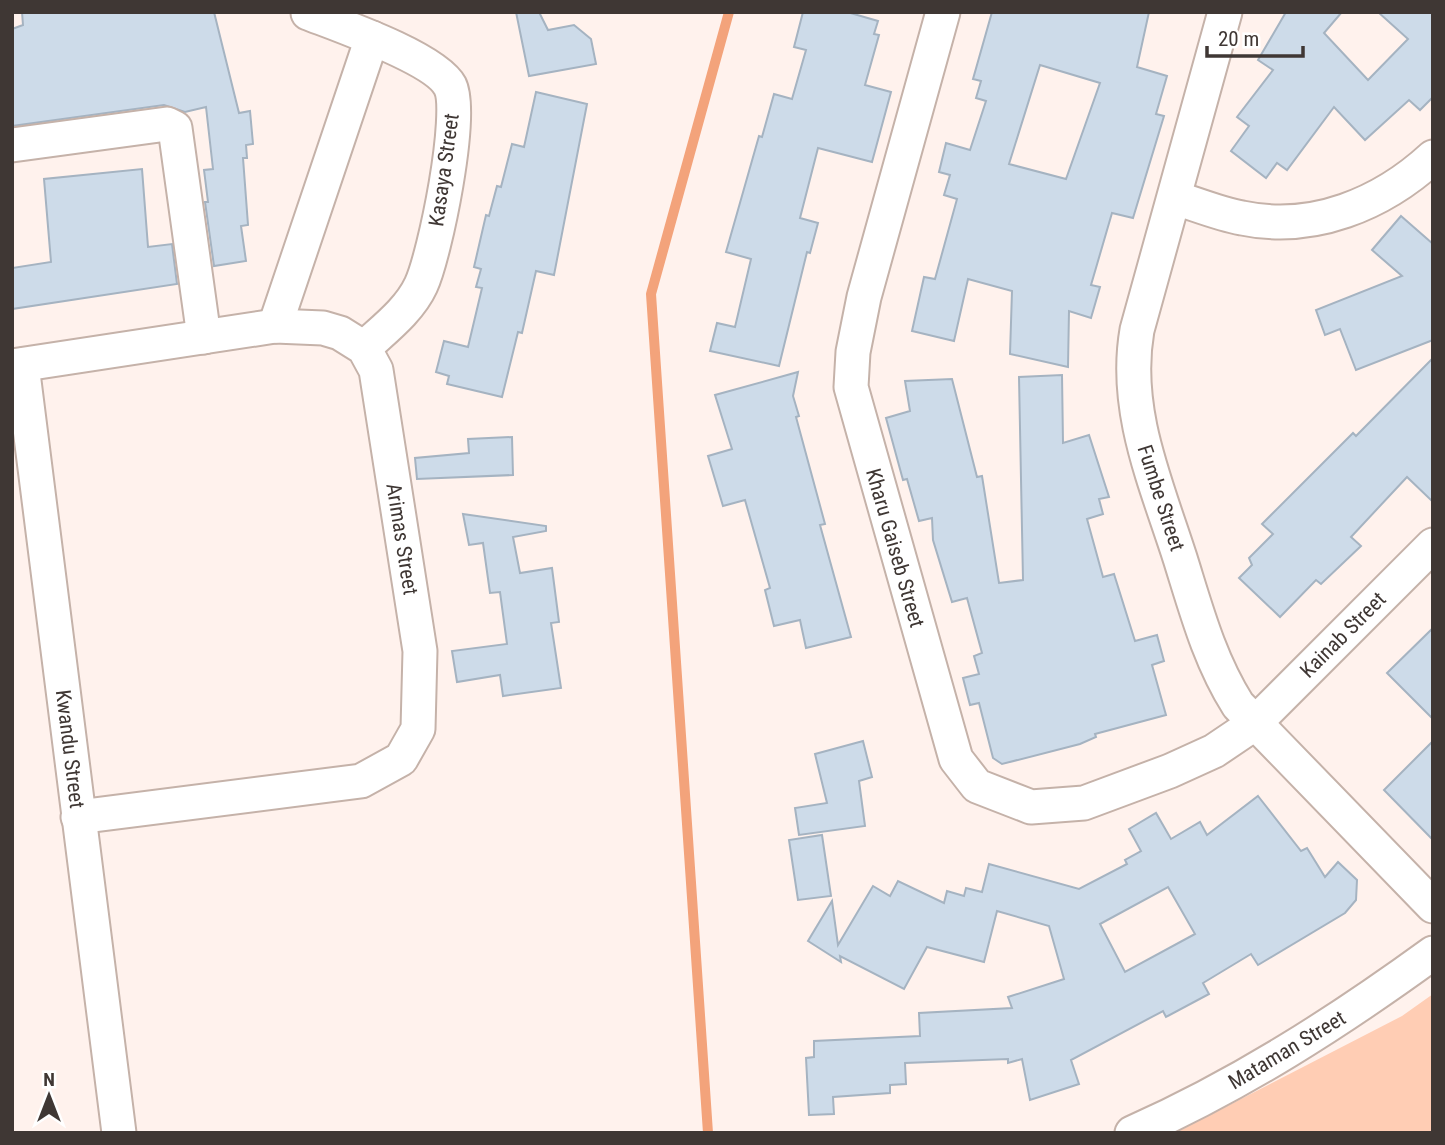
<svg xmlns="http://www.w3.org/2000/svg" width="1445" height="1145" font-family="'Roboto Condensed',sans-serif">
  <rect width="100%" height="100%" fill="#fff2ed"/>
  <!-- green -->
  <path fill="#ffcdb4" d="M1433 994V1133H1175L1402 1016Z"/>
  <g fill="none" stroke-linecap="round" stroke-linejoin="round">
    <!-- stream -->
    <path stroke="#f3a37b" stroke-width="10" d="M708 1133 651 294 729 12"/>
  </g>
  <!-- building -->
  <g fill="#cddbe9" stroke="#a5b3c1" stroke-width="2" fill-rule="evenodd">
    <path d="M22 12H214L239 113 250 111 253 144 246 145 247 158H243L248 225 241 226 246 261 214 266 205 202H208L204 170 213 169 206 107 185 112 164 105 12 126V29L23 25Z"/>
    <path d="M516 12H539L548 30 574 25 591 39 596 64 529 76Z"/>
    <path d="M803 12H847L878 21 874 34 879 35 865 85 891 92 872 162 818 148 800 218 818 223 810 253 807 252 779 366 710 351 717 323 735 327 751 259 726 252 759 136 762 137 774 94 792 99 806 50 794 47Z"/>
    <path d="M992 12H1149L1137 67 1167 76 1156 114 1164 116 1133 218 1112 213 1091 285 1100 287 1091 318 1069 311 1068 367 1010 354 1012 291 968 279 954 341 912 331 924 277 935 279 957 199 944 195 950 175 939 172 946 143 970 150 986 101 976 98 981 81 973 79ZM1040 65 1100 83 1066 179 1009 164Z"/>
    <path d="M1286 12H1342L1324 33 1368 80 1408 39 1378 12H1433V97L1420 110 1409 100 1365 140 1334 107 1287 170 1277 163 1266 178 1231 151 1249 126 1237 117 1273 70 1258 60Z"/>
    <path d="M536 92 587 104 554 275 536 271 522 333 518 332 502 397 447 384 449 376 436 372 444 341 468 347 482 288 476 287 481 269 474 267 486 215 489 216 497 186 501 187 512 144 524 147Z"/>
    <path d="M142 169 148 247 172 244 177 284 12 309V268L51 262 44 179Z"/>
    <path d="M1401 216 1433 244V340L1356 370 1340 329 1325 335 1316 310 1402 276 1372 250Z"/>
    <path d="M1433 358V502L1407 477 1351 537 1361 546 1321 584 1316 580 1280 617 1239 578 1252 565 1249 558 1273 534 1262 524 1353 433 1356 436Z"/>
    <path d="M798 372 793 396 799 416 796 417 825 524 820 525 851 637 806 648 800 620 774 626 765 590 770 588 745 500 723 506 708 456 732 449 715 395Z"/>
    <path d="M1062 375 1063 443 1089 435 1109 497 1099 499 1103 514 1087 519 1103 577 1114 574 1135 641 1157 635 1164 661 1152 665 1166 715 1095 734 1096 737 1080 744 1002 764 993 758 979 703 970 705 963 678 979 674 974 656 982 653 967 598 952 602 933 540 932 518 919 521 907 479 903 480 886 418 910 411 905 381 952 379 977 477 982 476 999 583 1023 580 1019 377Z"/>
    <path d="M512 437 513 475 417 479 415 458 469 453 468 439Z"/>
    <path d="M463 514 546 526V531L513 537 520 573 552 568 559 622 551 623 561 688 503 696 500 675 457 682 452 651 507 644 500 592 490 593 483 543 469 545Z"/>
    <path d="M1433 628V719L1387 673Z"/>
    <path d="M863 741 872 777 859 781 865 826 799 835 795 808 827 803 815 754Z"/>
    <path d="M1433 741V840L1384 790Z"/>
    <path d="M1258 796 1301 851 1307 848 1325 877 1338 862 1357 880 1356 900 1345 913 1258 965 1251 954 1203 983 1209 994 1166 1017 1163 1011 1071 1060 1079 1084 1030 1100 1022 1059 1008 1063V1059L905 1063 906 1084 890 1085V1093L833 1097 834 1114 809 1115 806 1058 814 1057V1041L920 1036 919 1013 1012 1008 1008 997 1064 979 1049 926 997 911 984 962 927 947 904 989 840 956 841 962 808 941 832 901 838 945 873 886 890 896 898 881 944 903 947 891 964 896 966 888 982 892 989 864 1079 889 1127 864 1125 860 1141 851 1129 829 1156 813 1171 839 1200 822 1207 835ZM1168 887 1195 934 1125 972 1100 924Z"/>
    <path d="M822 835 831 896 798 900 789 840Z"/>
  </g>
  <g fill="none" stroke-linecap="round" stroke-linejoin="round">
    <defs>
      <g id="minor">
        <path d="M943 12 864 297 853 352 851 387 956 759 977 786 1031 807 1084 803 1170 771 1214 751 1254 724 1433 545"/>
        <path d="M1225 12 1137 330C1123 410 1156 483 1180 558 1196 609 1209 659 1238 705L1433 906"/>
        <path d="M308 13C339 25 435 58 450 86 464 113 435 255 421 285 409 311 383 330 364 348"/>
        <path d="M12 145 167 124 175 128 204 337"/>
        <path d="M1176 198C1198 205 1220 214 1242 218 1313 233 1382 204 1433 157"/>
        <path d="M275 326 372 38"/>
        <path d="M22 365 119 1133"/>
        <path d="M12 366 275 326 323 328 340 333 364 348 376 370 420 651 418 729 401 759 361 781 78 817"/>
        <path d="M1132 1133C1240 1085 1338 1022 1433 953"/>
      </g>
    </defs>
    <!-- minor casing -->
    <use href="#minor" stroke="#c5b2a9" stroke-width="37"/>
    <!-- minor -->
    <use href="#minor" stroke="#fff" stroke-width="33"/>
  </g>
  <g text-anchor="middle" stroke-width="6" stroke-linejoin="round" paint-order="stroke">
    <!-- street labels -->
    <g font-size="21" fill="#3f3734" stroke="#fff">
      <text transform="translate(444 170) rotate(-82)" y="7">Kasaya Street</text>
      <text transform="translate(1161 498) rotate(72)" y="7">Fumbe Street</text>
      <text transform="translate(402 539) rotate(81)" y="7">Arimas Street</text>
      <text transform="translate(895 548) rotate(74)" y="7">Kharu Gaiseb Street</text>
      <text transform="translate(1343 635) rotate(-45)" y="7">Kainab Street</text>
      <text transform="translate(70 749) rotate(83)" y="7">Kwandu Street</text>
      <text transform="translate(1287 1050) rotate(-31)" y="7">Mataman Street</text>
    </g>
  </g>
  <!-- border -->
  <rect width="1445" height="1145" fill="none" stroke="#3f3734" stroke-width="28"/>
  <!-- north arrow -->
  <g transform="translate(49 1096)" stroke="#ffffff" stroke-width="5" paint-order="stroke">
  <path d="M0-5L12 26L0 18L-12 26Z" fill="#3f3734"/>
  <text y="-10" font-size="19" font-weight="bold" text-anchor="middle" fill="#3f3734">N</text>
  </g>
  <!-- scale -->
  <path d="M1207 46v10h96v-10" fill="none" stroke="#3f3734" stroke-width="3.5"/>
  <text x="1218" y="46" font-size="21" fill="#3f3734" stroke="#ffffff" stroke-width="5" paint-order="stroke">20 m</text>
</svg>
